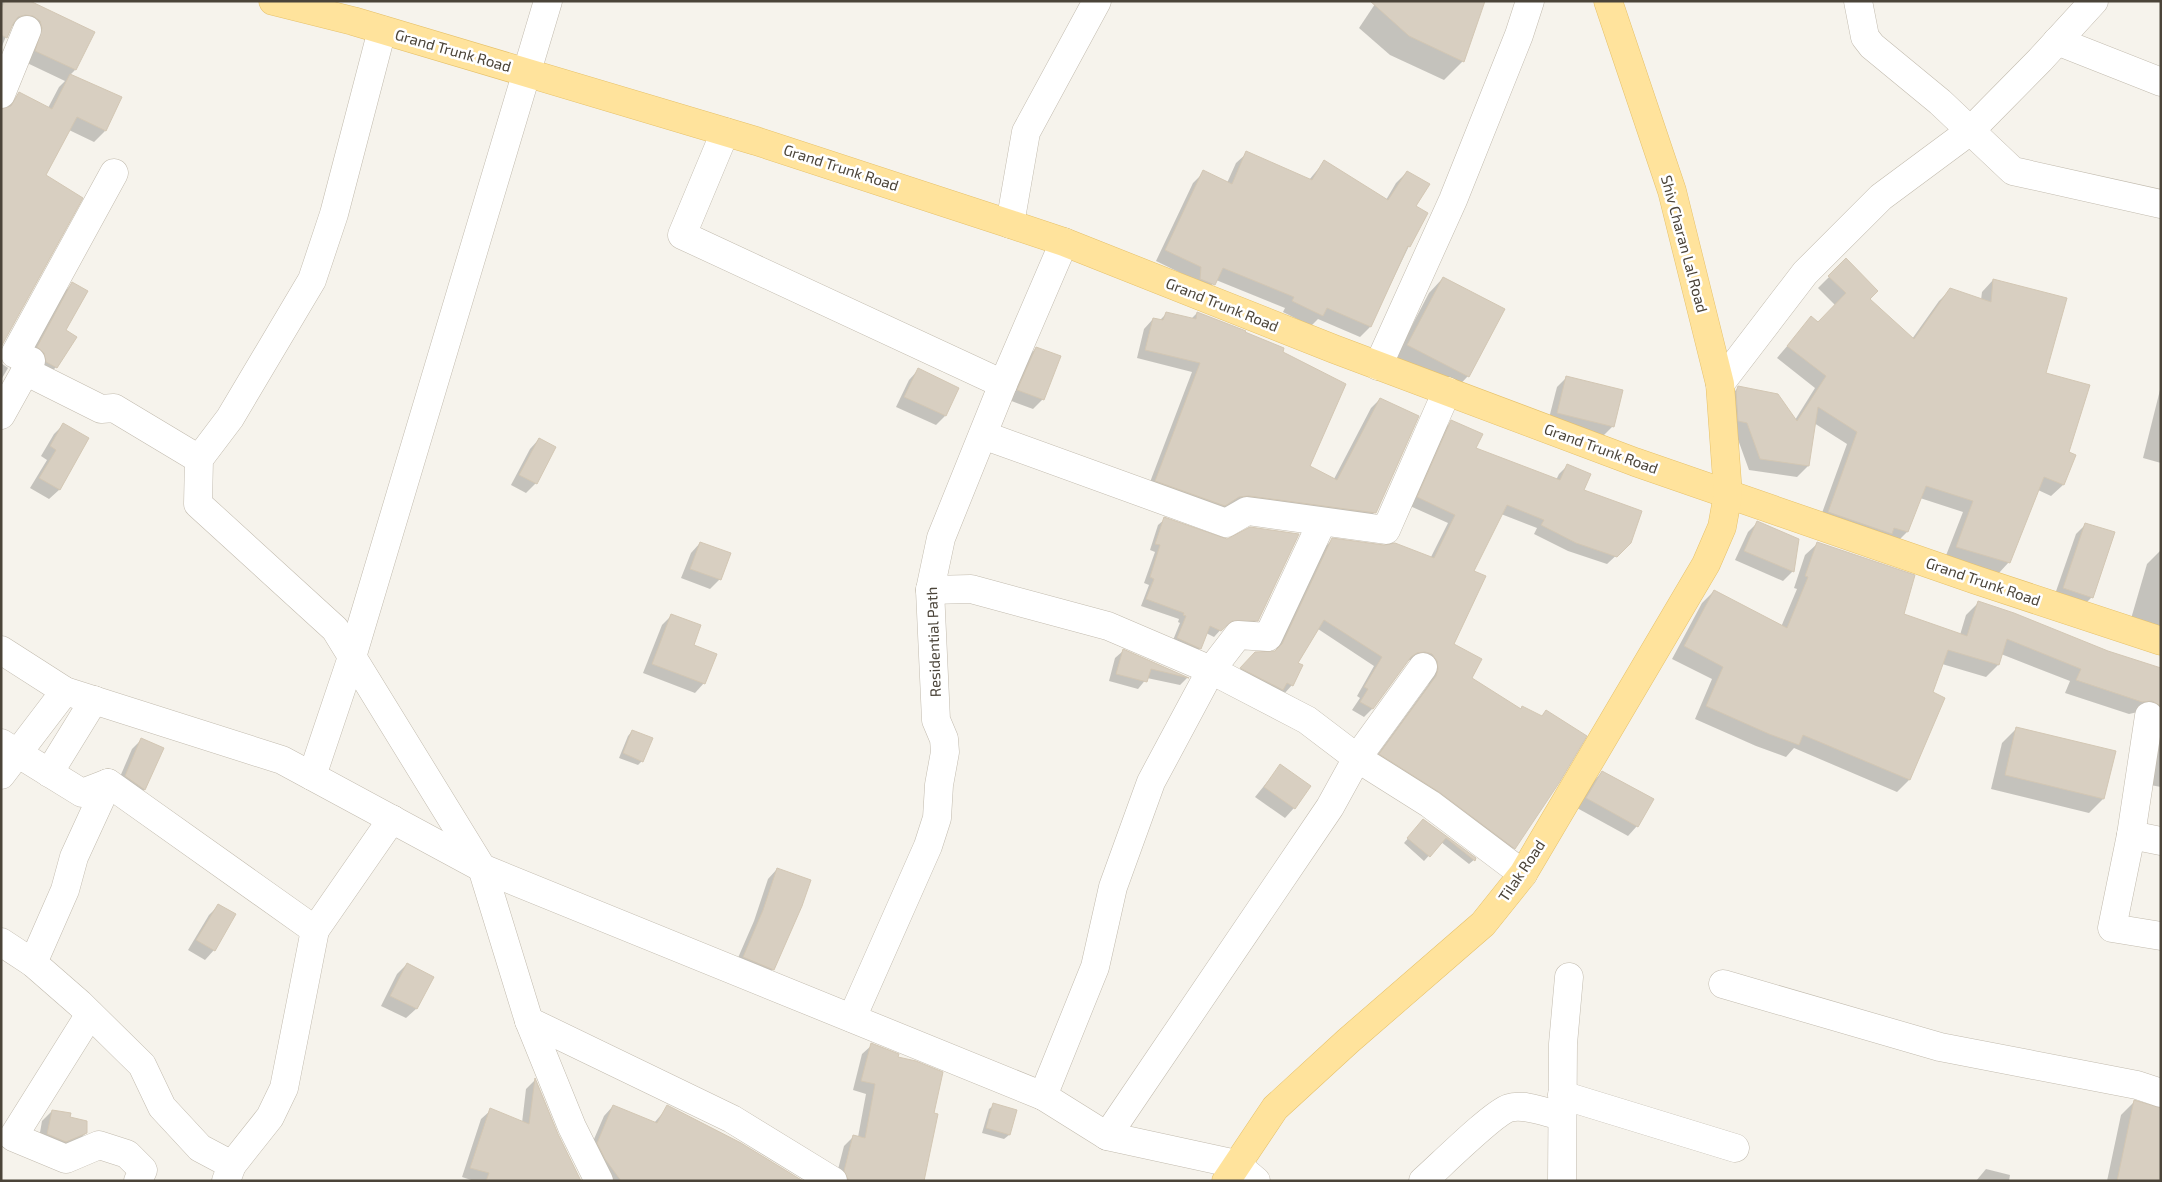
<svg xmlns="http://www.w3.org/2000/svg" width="2162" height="1182" font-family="'Exo 2',sans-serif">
  <rect width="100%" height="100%" fill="#f6f3ec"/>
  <!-- shadow -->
  <g fill="#0003">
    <path d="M1 1H31L75 70 70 75 105 131 94 142 69 130 44 176 5 110 19 94 48 108 59 87 65 81 25 62 21 26H10L1 49Z"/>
    <path d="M1377 1 1463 61 1444 80 1390 55 1359 28Z"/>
    <path d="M1247 153 1309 180 1324 162 1386 200 1396 183 1407 172 1414 207 1409 246 1370 327 1360 337 1318 319 1311 326 1283 312 1285 308 1216 280 1203 295 1191 278 1156 261 1193 183 1204 172 1227 183 1236 163Z"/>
    <path d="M1846 260 1869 299 1912 339 1939 301 1951 289 1981 300 1982 292 1993 280 2044 374 2067 452 2075 455 2063 485 2051 496 2038 490 2009 562 1998 574 1945 558 1963 512 1920 498 1907 532 1896 543 1818 524 1847 444 1814 423 1808 466 1797 477 1749 470 1736 434 1727 399 1739 387 1795 420 1815 388 1777 358 1811 318 1818 324 1835 305 1818 288Z"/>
    <path d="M1443 278 1503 309 1468 376 1454 391 1394 360 1429 293Z"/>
    <path d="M72 284 56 367 47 377 28 357 63 293Z"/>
    <path d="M1197 313 1281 352 1308 467 1334 479 1371 408 1380 399 1375 512 1366 521 1215 514 1147 490 1192 372 1137 358 1144 329 1153 319 1159 321 1166 314 1191 319Z"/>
    <path d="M1036 348 1043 399 1033 409 1009 400 1027 358Z"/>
    <path d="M1 363 8 368 1 380Z"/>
    <path d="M918 370 945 416 936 425 896 407 909 380Z"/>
    <path d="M1567 377 1613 426 1603 436 1548 422 1557 387Z"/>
    <path d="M2161 386V463L2143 458Z"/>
    <path d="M1452 421 1475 449 1556 480 1559 474 1567 466 1621 551 1607 564 1568 551 1534 534 1537 528 1501 514 1472 571 1452 645 1471 678 1520 710 1541 717 1546 712 1514 848 1506 856 1372 762 1428 685 1431 678 1416 659 1406 661 1372 709 1364 717 1352 710 1360 698 1357 696 1374 666 1318 629 1296 664 1292 685 1284 694 1233 676 1256 653 1275 652 1324 548 1332 540 1430 559 1448 523 1410 506 1443 430Z"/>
    <path d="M63 425 88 439 59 490 49 499 30 488 47 460 41 456 54 434Z"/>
    <path d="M539 439 536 483 526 493 511 485 530 449Z"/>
    <path d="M1165 519 1257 620 1251 626H1224L1214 637 1206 633 1200 648 1194 654 1171 645 1180 623 1178 622 1179 619 1141 606 1149 585 1144 583 1155 552 1150 550 1158 525Z"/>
    <path d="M1758 522 1793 571 1783 581 1735 560 1748 532Z"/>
    <path d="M2086 524 2092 597 2082 607 2054 597 2076 534Z"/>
    <path d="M700 543 720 579 710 589 681 578 691 553Z"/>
    <path d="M1818 543 1903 615 1960 635 1966 615 1978 603 2108 652 2161 669V787L2145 784 2138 712 2129 714 2065 693 2070 681 2001 654 1998 665 1986 677 1942 664 1931 693 1944 698 1909 780 1897 792 1794 748 1786 757 1756 746 1695 719 1712 679 1672 659 1702 603 1714 591 1781 627 1797 589 1794 588 1805 555Z"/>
    <path d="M2161 550V641L2128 629 2147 564Z"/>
    <path d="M671 616 692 646 704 683 695 693 643 673 662 625Z"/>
    <path d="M1123 651 1187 678 1180 685 1147 678 1138 689 1109 681 1115 658Z"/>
    <path d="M2017 728 2103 799 2089 813 1991 789 2002 743Z"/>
    <path d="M632 731 642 761 638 765 619 758 628 736Z"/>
    <path d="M142 739 162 748 144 790 135 799 116 786 132 749Z"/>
    <path d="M1280 766 1294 808 1285 818 1255 797Z"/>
    <path d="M1602 772 1637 826 1628 836 1577 808 1593 782Z"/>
    <path d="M1424 820 1475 859 1469 864 1441 842 1424 861 1404 843Z"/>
    <path d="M777 869 773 969 763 979 734 967 754 921 768 879Z"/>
    <path d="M218 906 214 950 205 960 188 950 209 915Z"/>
    <path d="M407 964 432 977 416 1009 406 1018 381 1006 397 974Z"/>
    <path d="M872 1045 896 1058 932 1114 923 1179 925 1181H835L844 1146 854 1136 858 1137 866 1094 853 1090 862 1054Z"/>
    <path d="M535 1080 557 1134 580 1181H474L462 1177 481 1119 491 1110 522 1123 526 1089Z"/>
    <path d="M2134 1102 2161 1181H2107L2121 1115Z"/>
    <path d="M994 1105 1009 1135 1004 1139 982 1133 989 1109Z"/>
    <path d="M613 1106 654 1123 668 1107 800 1181H602L588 1153 604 1116Z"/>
    <path d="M52 1111 86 1133 76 1143 56 1151 38 1144 42 1121Z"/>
    <path d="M1986 1169 2010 1175 2009 1181H1976Z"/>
  </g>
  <!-- building -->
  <g fill="#d8cfc1" stroke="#d3c7b4">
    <path d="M5 1H30L95 32 76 70 35 51 42 28 40 21 33 16 25 15 18 17 13 24 7 38 1 35V9Z"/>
    <path d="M1370 1H1485L1464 62 1409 36Z"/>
    <path d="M70 74 122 97 106 131 77 117 46 175 83 198 1 347V109L11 106 19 92 52 109Z"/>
    <path d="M1246 151 1312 180 1324 160 1388 200 1407 171 1430 184 1416 206 1428 213 1410 247 1408 246 1371 327 1327 308 1323 316 1292 301 1294 297 1223 268 1215 285 1200 279 1201 267 1165 250 1203 170 1232 184Z"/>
    <path d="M1846 258 1878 291 1870 299 1914 339 1950 288 1991 302 1993 279 2067 298 2046 373 2090 385 2069 452 2076 455 2064 485 2044 477 2010 563 1956 547 1973 501 1926 486 1908 532 1894 528 1892 534 1828 512 1857 432 1818 407 1809 466 1760 459 1747 423 1738 421 1736 392 1738 386 1778 394 1797 421 1826 376 1787 346 1811 316 1818 322 1846 293 1828 276Z"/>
    <path d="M1443 277 1505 309 1469 377 1407 345Z"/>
    <path d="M72 282 88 291 66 330 77 337 57 368 46 362 44 353 37 347Z"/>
    <path d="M1166 312 1196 319 1197 312 1246 331 1245 332 1284 348 1283 352 1346 384 1310 466 1337 480 1380 398 1419 416 1376 513 1249 496 1239 497 1225 506 1155 481 1200 363 1145 350 1153 318 1163 320Z"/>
    <path d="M1036 347 1061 356 1044 400 1017 390Z"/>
    <path d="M918 368 959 388 946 416 904 397Z"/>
    <path d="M1566 376 1623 390 1614 427 1557 413Z"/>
    <path d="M1451 420 1483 434 1476 448 1560 480 1567 464 1591 474 1584 490 1642 511 1631 543 1617 557 1576 543 1541 525 1544 520 1507 505 1474 571 1486 576 1454 644 1482 659 1472 678 1521 709 1522 706 1542 716 1546 710 1587 736 1559 783 1515 849 1439 792 1379 754 1436 676 1438 669 1437 661 1432 654 1425 652 1417 653 1411 657 1373 709 1360 702 1368 689 1364 687 1382 657 1324 620 1298 663 1303 665 1293 686 1287 683 1283 690 1240 668 1255 652 1275 651 1282 644 1332 538 1384 545 1395 543 1434 558 1455 515 1417 497Z"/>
    <path d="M63 423 89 438 60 490 39 478 56 450 50 446Z"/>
    <path d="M539 438 556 447 537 484 519 475Z"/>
    <path d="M1164 517 1227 539 1250 527 1299 534 1258 621H1232L1221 631 1210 626 1201 649 1177 638 1186 616 1183 615 1184 613 1146 599 1154 579 1150 577 1160 545 1155 544Z"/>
    <path d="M1757 521 1799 539 1794 572 1744 551Z"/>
    <path d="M2085 523 2115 532 2093 598 2063 588Z"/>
    <path d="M700 542 731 553 721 580 690 569Z"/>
    <path d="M1817 542 1915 575 1904 614 1967 636 1978 601 2014 613 2108 651 2161 668V706L2152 701 2142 702 2076 680 2081 669 2007 639 1999 665 1948 650 1933 692 1945 698 1910 780 1803 735 1799 745 1769 734 1706 706 1723 667 1684 646 1714 590 1787 628 1808 577 1805 576Z"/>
    <path d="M671 614 701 625 694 645 717 654 705 684 652 664Z"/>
    <path d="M1123 649 1189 678 1151 669 1147 682 1116 674Z"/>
    <path d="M2016 727 2116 751 2104 799 2005 775Z"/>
    <path d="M632 730 653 738 643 762 623 753Z"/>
    <path d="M141 738 164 748 145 790 125 776Z"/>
    <path d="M1280 764 1311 786 1295 809 1264 787Z"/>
    <path d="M1602 771 1654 799 1638 827 1586 798Z"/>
    <path d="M1423 819 1476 858 1475 861 1446 838 1430 857 1407 838Z"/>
    <path d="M777 868 811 880 802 906 774 970 743 957 763 910Z"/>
    <path d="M218 904 236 914 215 951 196 940Z"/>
    <path d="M407 963 434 977 417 1009 390 996Z"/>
    <path d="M871 1043 899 1054 898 1057 916 1061 943 1072 934 1113 938 1114 924 1181H849L844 1171 853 1135 865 1138 875 1084 861 1081Z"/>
    <path d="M535 1078 558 1134 581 1181H486L489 1173 470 1168 490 1108 529 1124Z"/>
    <path d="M2134 1100 2161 1108V1181H2117Z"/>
    <path d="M993 1103 1017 1110 1010 1135 986 1128Z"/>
    <path d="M613 1105 657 1123 667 1105 741 1143 803 1181H621L605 1159 597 1143Z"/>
    <path d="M52 1110 71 1113 70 1117 87 1121V1133L66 1142 47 1134Z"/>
  </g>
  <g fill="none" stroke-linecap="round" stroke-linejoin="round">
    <defs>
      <g id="minor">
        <path d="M1858 1 1865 37 1872 46 1940 102 2013 171 2161 204"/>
        <path d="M382 30 334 214 312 280 230 418 199 459 198 504 335 629 482 868 529 1021 572 1127 599 1181"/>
        <path d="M2057 41 2161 82"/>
        <path d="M1 94 27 30"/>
        <path d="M725 132 682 235 1003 384"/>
        <path d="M1010 224 1026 132 1097 1"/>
        <path d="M15 354 114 173"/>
        <path d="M1378 366 1453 200 1519 35 1530 1"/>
        <path d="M25 371 101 409 114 408 199 459"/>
        <path d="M1720 384 1805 273 1881 197 1970 131 2040 60 2094 1"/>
        <path d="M1 415 31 361 24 358"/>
        <path d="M983 435 1226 523 1247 511 1386 530 1447 391"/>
        <path d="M930 590 971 589 1108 626 1211 670 1307 720 1357 758 1430 804 1523 874"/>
        <path d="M1 650 65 691 282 760 482 868 1043 1096 1107 1136 1236 1164 1256 1181"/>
        <path d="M2149 716 2131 835 2112 928 2161 936"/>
        <path d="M1 743 82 793 108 783 315 930 392 819"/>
        <path d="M49 773 94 700"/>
        <path d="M1 775 65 691"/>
        <path d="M312 776 352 657 548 1"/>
        <path d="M2131 835 2161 841"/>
        <path d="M1 942 33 963 65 890 74 857 108 783"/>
        <path d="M33 963 80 1004 142 1065 162 1107 200 1148 232 1165"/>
        <path d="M1723 984 1940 1047 2137 1085 2161 1093"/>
        <path d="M90 1014 13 1137 66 1159 99 1145 127 1154 143 1170 138 1181"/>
        <path d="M852 1018 928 846 937 818 939 785 945 752 944 739 936 720 930 590 941 538 1003 384 1064 242"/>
        <path d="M529 1021 732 1119 833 1181"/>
        <path d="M1562 1095 1735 1148"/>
        <path d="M1043 1096 1095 967 1113 887 1151 782 1211 670 1238 635 1268 637 1322 522"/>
        <path d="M1107 1136 1330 807 1357 758 1423 667"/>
        <path d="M226 1181 232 1165 270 1117 284 1088 315 930"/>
        <path d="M1423 1181C1439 1167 1493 1113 1509 1108 1524 1103 1547 1113 1562 1116"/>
        <path d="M1562 1181 1563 1044 1569 977"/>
      </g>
      <g id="major">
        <path d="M273 1 353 21 756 141 1010 224 1064 242 1334 349 1635 462 1976 580 2161 641"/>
        <path d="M1226 1181 1275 1108 1348 1041 1483 924 1523 874 1706 564 1722 527 1728 494 1720 384 1672 191 1608 1"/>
      </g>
    </defs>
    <!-- minor casing -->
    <use href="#minor" stroke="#c2bbae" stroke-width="29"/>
    <!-- major casing -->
    <use href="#major" stroke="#e6c16a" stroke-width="29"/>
    <!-- minor -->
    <use href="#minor" stroke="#fff" stroke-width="28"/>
    <!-- major -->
    <use href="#major" stroke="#ffe39c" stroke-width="28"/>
  </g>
  <g text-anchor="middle" stroke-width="5" stroke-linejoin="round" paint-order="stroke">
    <!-- street labels -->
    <g font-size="15" fill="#4b4439" stroke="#fff">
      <text transform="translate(453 51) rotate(16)" y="5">Grand Trunk Road</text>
      <text transform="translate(841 168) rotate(18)" y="5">Grand Trunk Road</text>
      <text transform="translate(1684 244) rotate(75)" y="5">Shiv Charan Lal Road</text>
      <text transform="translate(1222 305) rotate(22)" y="5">Grand Trunk Road</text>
      <text transform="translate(1601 449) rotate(20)" y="5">Grand Trunk Road</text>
      <text transform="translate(1983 582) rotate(19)" y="5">Grand Trunk Road</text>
      <text transform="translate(934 642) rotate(-92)" y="5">Residential Path</text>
      <text transform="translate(1522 871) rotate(-56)" y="5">Tilak Road</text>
    </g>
  </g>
  <!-- border -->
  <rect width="2162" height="1182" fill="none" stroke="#4b4439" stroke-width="5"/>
</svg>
